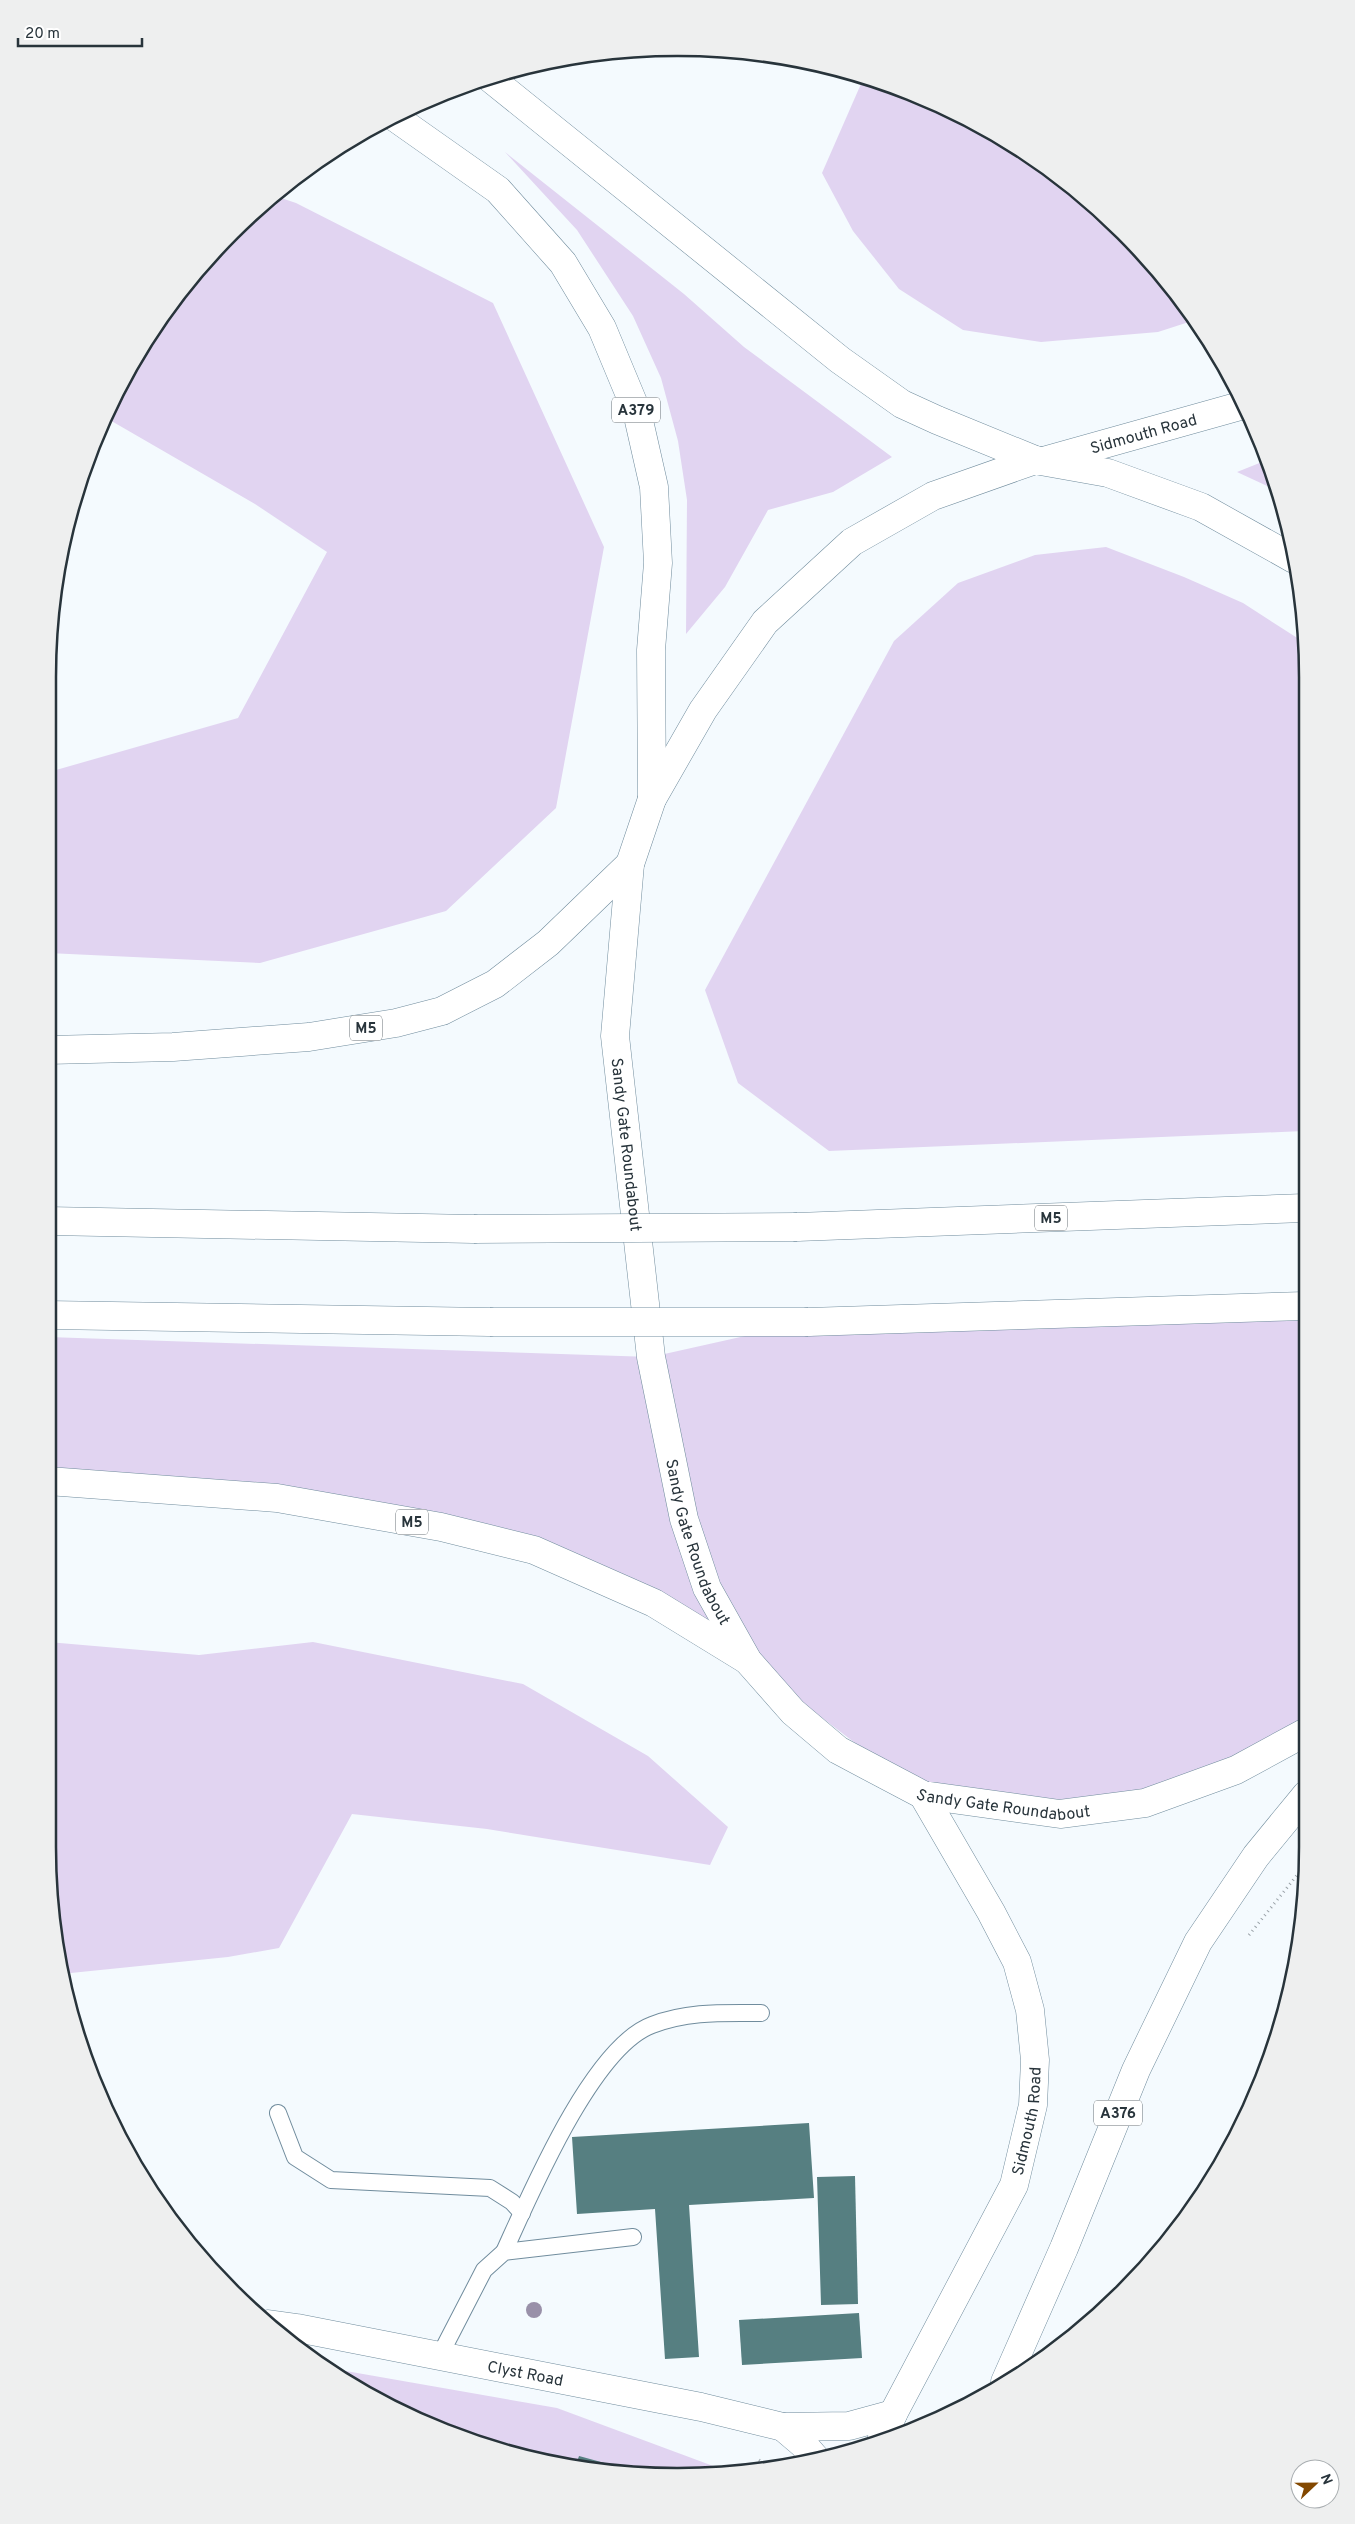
<svg xmlns="http://www.w3.org/2000/svg" width="1355" height="2524" font-family="Overpass,sans-serif">
  <rect width="100%" height="100%" fill="#f4fafe"/>
  <!-- green -->
  <g fill="#e1d4f1">
    <path d="M864 77 880 81 992 132 1123 232 1195 320 1158 332 1041 342 963 330 899 289 853 231 822 173Z"/>
    <path d="M505 152 684 294 744 347 892 457 833 492 768 510 725 587 686 634 687 500 678 441 661 378 633 316 577 230Z"/>
    <path d="M275 196 296 203 493 303 604 547 556 808 446 911 260 963 48 953 49 772 238 718 327 552 255 504 108 419 132 363 204 262Z"/>
    <path d="M1267 460 1274 475 1278 491 1237 472Z"/>
    <path d="M1106 547 1184 577 1243 603 1302 641 1304 1131 829 1151 738 1083 705 990 894 641 958 583 1035 555Z"/>
    <path d="M1304 1306 1306 1732 1236 1770 1060 1814 923 1795 748 1661 654 1603 441 1527 48 1485V1337L651 1357 808 1322Z"/>
    <path d="M48 1642 199 1655 313 1642 523 1684 648 1756 728 1827 710 1865 487 1829 352 1814 279 1948 228 1957 61 1974 48 1846Z"/>
    <path d="M323 2367 557 2408 732 2473 719 2475H636L515 2455 436 2428Z"/>
  </g>
  <!-- building -->
  <g fill="#567f81">
    <path d="M809 2123 814 2198 689 2205 699 2357 665 2359 655 2209 577 2214 572 2137Z"/>
    <path d="M855 2176 858 2304 821 2305 817 2177Z"/>
    <path d="M859 2313 862 2358 742 2365 739 2320Z"/>
    <path d="M579 2456 623 2468 621 2473 576 2465Z"/>
  </g>
  <g fill="none" stroke-linecap="round" stroke-linejoin="round">
    <defs>
      <g id="lane">
        <path d="M278 2113 295 2157 331 2180 490 2188 512 2202 522 2213"/>
        <path d="M504 2252C530 2195 592 2047 652 2025 688 2011 723 2013 761 2013"/>
        <path d="M439 2357 484 2270 504 2252 633 2237"/>
      </g>
      <g id="secondary">
        <path id="s1" d="M1047 460 1240 406"/>
        <path id="s2" d="M268 2324 297 2328 701 2407 783 2427 849 2426 893 2414"/>
        <path d="M783 2427 803 2444 816 2459"/>
      </g>
      <g id="primary">
        <path d="M490 78 840 360 902 404 937 420 1035 460"/>
        <path d="M393 116 498 190 563 263 602 328 637 412 654 487 658 563 651 650 652 799"/>
      </g>
      <g id="highway">
        <path id="s3" d="M1294 559 1201 507 1108 473 1035 460 933 496 852 542 765 622 703 710 652 799 630 864 615 1036 651 1357 684 1519 707 1588 748 1661 793 1712 838 1750 923 1795 1060 1814 1145 1803 1236 1770 1306 1732"/>
        <path d="M48 1050 173 1047 309 1037 396 1023 442 1011 495 984 548 943 630 864"/>
        <path d="M48 1221 474 1229"/>
        <path d="M797 1227 1304 1208"/>
        <path d="M48 1315 490 1322"/>
        <path d="M808 1322 1304 1306"/>
        <path d="M48 1481 277 1498 441 1527 534 1550 654 1603 747 1660"/>
        <path d="M1005 2382 1064 2248 1136 2070 1198 1942 1256 1856 1306 1795"/>
        <path id="s4" d="M881 2441 893 2414 1014 2185 1033 2105 1035 2060 1030 2010 1017 1962 991 1912 923 1795"/>
      </g>
    </defs>
    <!-- lane casing -->
    <use href="#lane" stroke="#708c9d" stroke-width="18"/>
    <!-- secondary casing -->
    <use href="#secondary" stroke="#708c9d" stroke-width="29"/>
    <!-- primary casing -->
    <use href="#primary" stroke="#708c9d" stroke-width="29"/>
    <!-- highway casing -->
    <use href="#highway" stroke="#708c9d" stroke-width="29"/>
    <!-- path -->
    <g stroke="#9aa2a8" stroke-width="3" stroke-dasharray="1 4" stroke-linecap="butt">
      <path d="M1249 1935 1306 1864"/>
      <path d="M759 2460 769 2467"/>
    </g>
    <!-- lane -->
    <use href="#lane" stroke="#fff" stroke-width="16"/>
    <!-- secondary -->
    <use href="#secondary" stroke="#fff" stroke-width="28"/>
    <!-- primary -->
    <use href="#primary" stroke="#fff" stroke-width="28"/>
    <!-- highway -->
    <use href="#highway" stroke="#fff" stroke-width="28"/>
    <defs>
      <g id="highway-bridge">
        <path d="M474 1229 797 1227"/>
        <path d="M490 1322H808"/>
      </g>
    </defs>
    <!-- highway-bridge casing -->
    <use href="#highway-bridge" stroke="#708c9d" stroke-width="29" stroke-linecap="butt"/>
    <!-- highway-bridge -->
    <use href="#highway-bridge" stroke="#fff" stroke-width="28"/>
  </g>
  <!-- trees -->
  <circle fill="#9990a9" cx="534" cy="2310" r="8"/>
  <g text-anchor="middle" stroke-width="5" stroke-linejoin="round" paint-order="stroke">
    <!-- shield labels -->
    <g fill="#fff" stroke="#687176" stroke-width="1">
      <rect x="612" y="397.5" width="48" height="25" rx="4"/>
      <rect x="350" y="1015.5" width="32" height="25" rx="4"/>
      <rect x="1035" y="1205.5" width="32" height="25" rx="4"/>
      <rect x="396" y="1509.5" width="32" height="25" rx="4"/>
      <rect x="1094" y="2100.5" width="48" height="25" rx="4"/>
    </g>
    <g font-size="15" font-weight="bold" fill="#28343b">
      <text x="636" y="415">A379</text>
      <text x="366" y="1033">M5</text>
      <text x="1051" y="1223">M5</text>
      <text x="412" y="1527">M5</text>
      <text x="1118" y="2118">A376</text>
    </g>
    <!-- street labels -->
    <g font-size="16" fill="#28343b" stroke="#fff">
      <text dy="6" stroke="none"><textPath href="#s1" startOffset="100">Sidmouth Road</textPath></text>
      <text dy="6" stroke="none"><textPath href="#s3" startOffset="1160">Sandy Gate Roundabout</textPath></text>
      <text dy="6" stroke="none"><textPath href="#s3" startOffset="1565">Sandy Gate Roundabout</textPath></text>
      <text dy="6" stroke="none"><textPath href="#s3" startOffset="2000">Sandy Gate Roundabout</textPath></text>
      <text dy="6" stroke="none"><textPath href="#s4" startOffset="354">Sidmouth Road</textPath></text>
      <text dy="6" stroke="none"><textPath href="#s2" startOffset="262">Clyst Road</textPath></text>
    </g>
  </g>
  <!-- crop -->
  <path d="M0 0H1355V2524H0ZM677 56H678A621 621 0 0 1 1299 677V1847A621 621 0 0 1 678 2468H677A621 621 0 0 1 56 1847V677A621 621 0 0 1 677 56Z" fill="#eeefef" fill-rule="evenodd"/>
  <path fill="none" stroke="#28343b" stroke-width="2.5" d="M677 56H678A621 621 0 0 1 1299 677V1847A621 621 0 0 1 678 2468H677A621 621 0 0 1 56 1847V677A621 621 0 0 1 677 56Z"/>
  <!-- north arrow -->
  <g transform="translate(1315 2484) rotate(68)"><circle r="24" fill="#ffffff" stroke="#a9aeb1"/>
  <path d="M0-4L9 19L0 12L-9 19Z" fill="#834800"/>
  <text y="-8" font-size="14" font-weight="bold" text-anchor="middle" fill="#28343b">N</text>
  </g>
  <!-- scale -->
  <path d="M18 38v8h124v-8" fill="none" stroke="#28343b" stroke-width="2.5"/>
  <text x="25" y="38" font-size="15" fill="#28343b" stroke="#ffffff" stroke-width="4" paint-order="stroke">20 m</text>
</svg>
